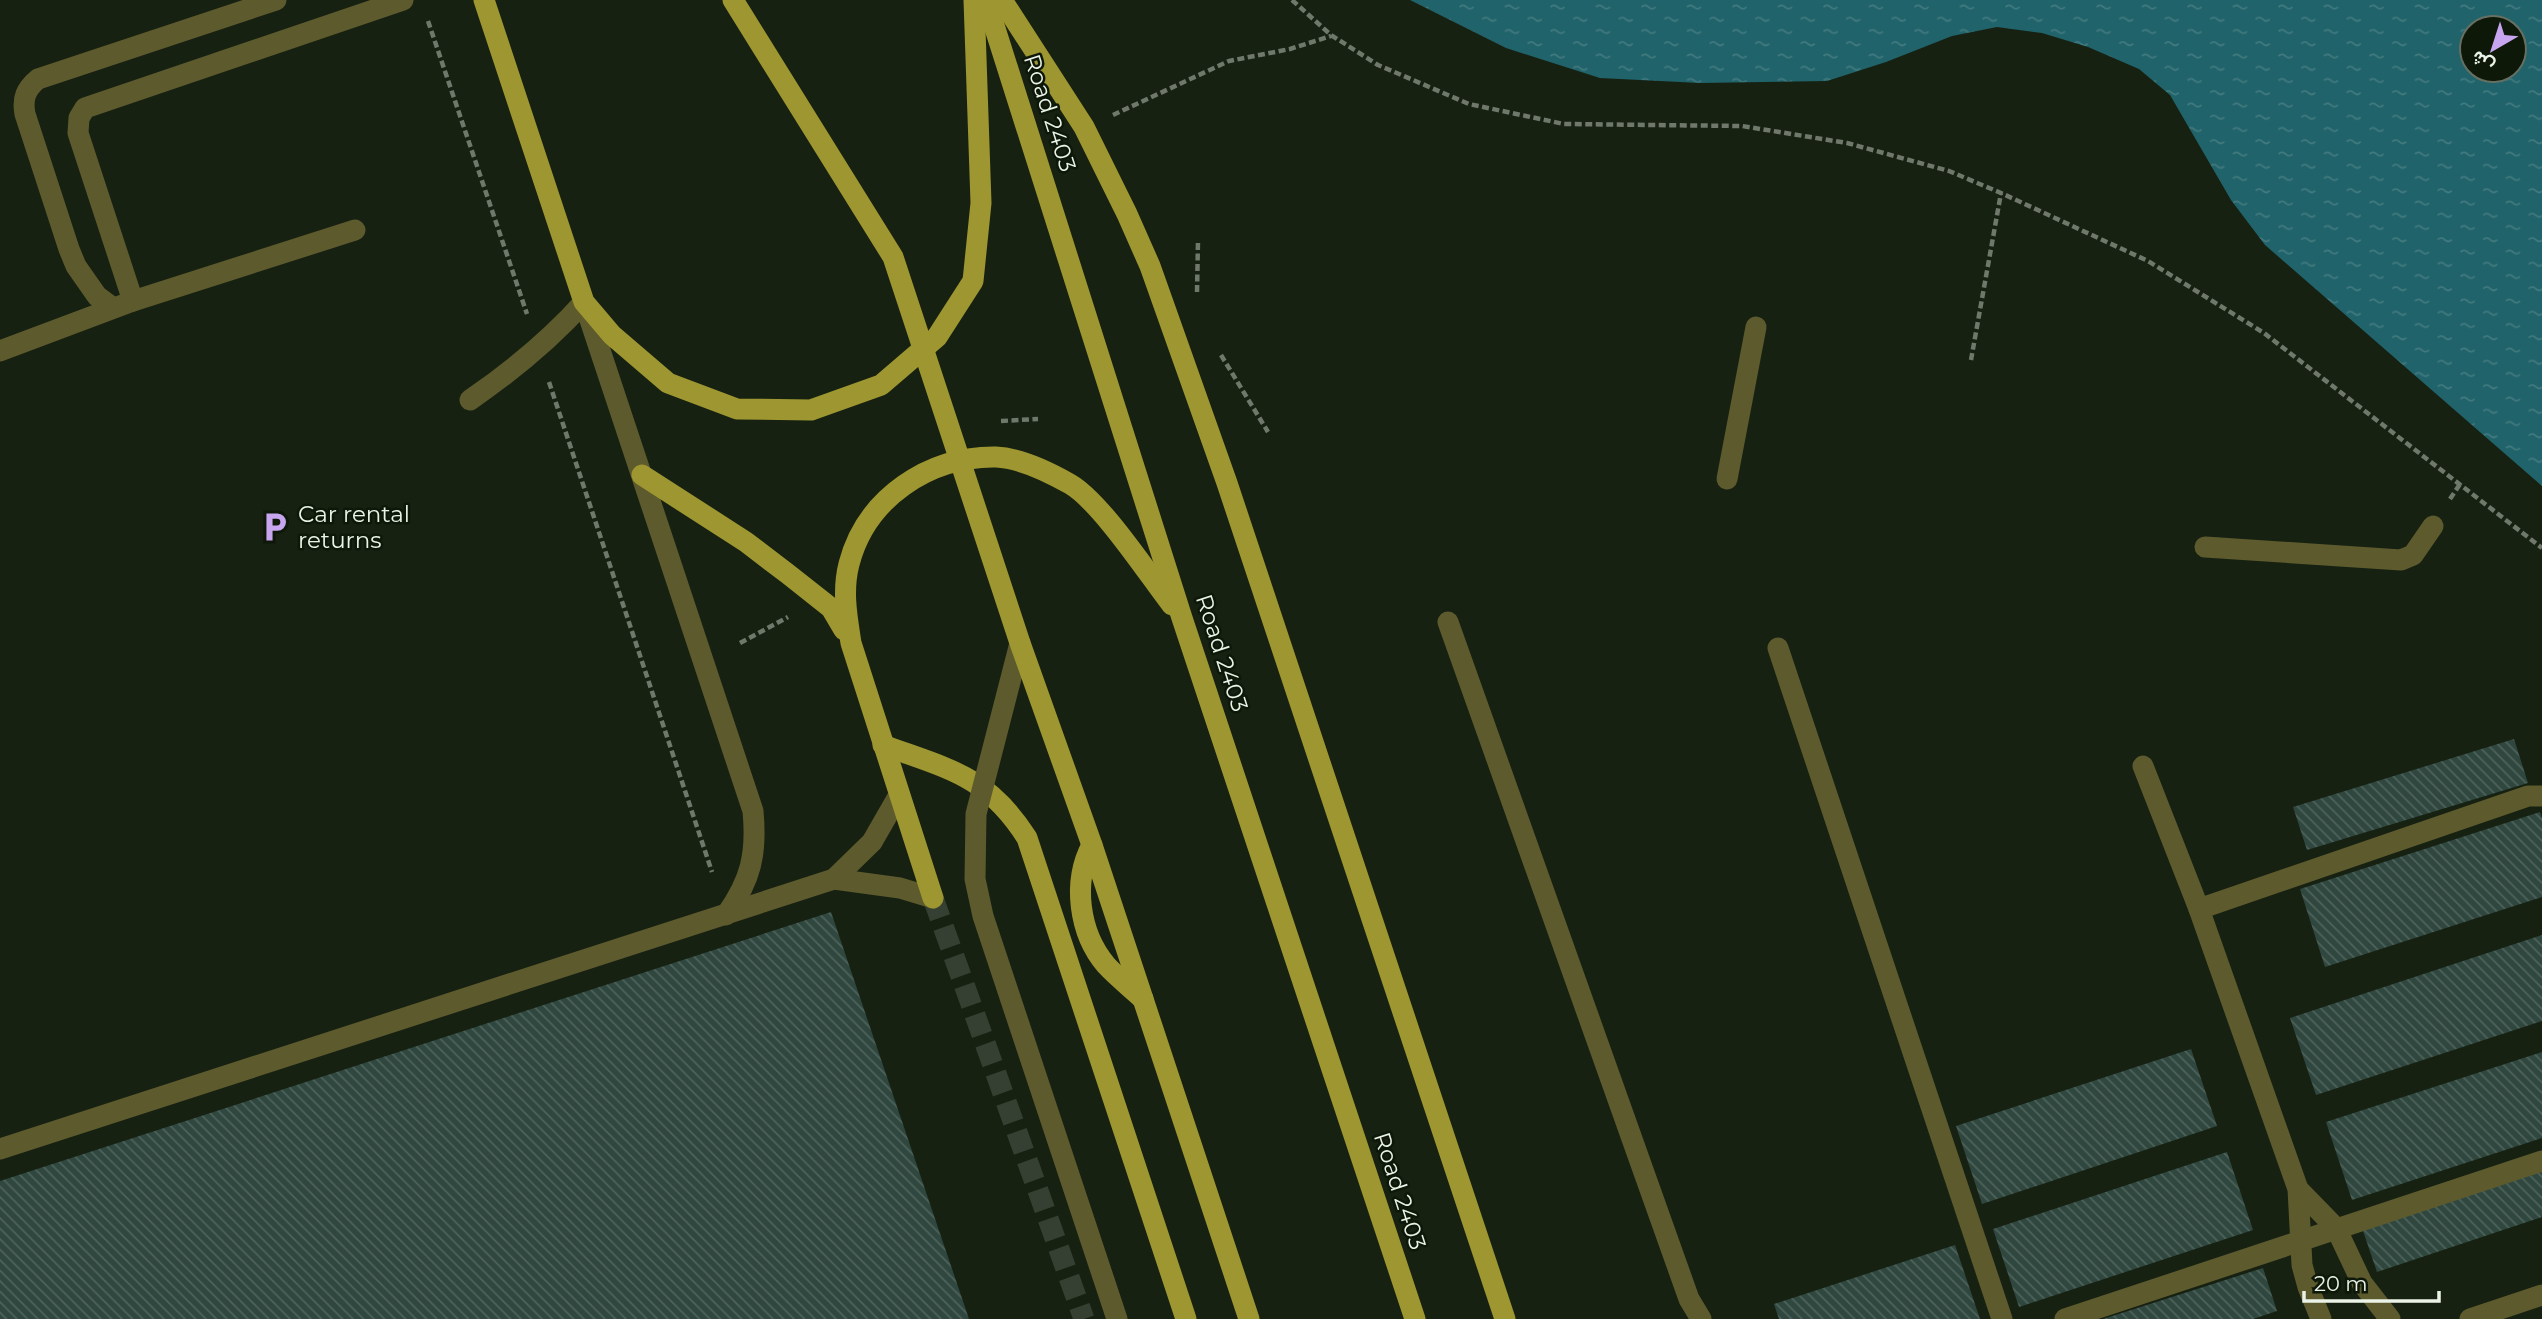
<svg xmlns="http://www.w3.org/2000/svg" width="2542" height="1319" font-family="Montserrat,Vazirmatn,sans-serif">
  <defs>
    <pattern id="water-ripples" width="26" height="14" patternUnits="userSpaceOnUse" patternTransform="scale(1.75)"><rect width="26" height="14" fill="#20636a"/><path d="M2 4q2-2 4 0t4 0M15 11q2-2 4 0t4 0" fill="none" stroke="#417a7f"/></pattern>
    <pattern id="building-back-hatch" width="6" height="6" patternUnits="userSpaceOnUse" patternTransform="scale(1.75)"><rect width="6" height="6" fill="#2f473f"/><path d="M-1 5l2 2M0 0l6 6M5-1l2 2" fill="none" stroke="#4d625b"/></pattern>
  </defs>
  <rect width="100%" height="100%" fill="#162112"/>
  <!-- water -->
  <path fill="url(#water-ripples)" fill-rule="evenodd" d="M1410 0H2542V486L2265 245 2231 200 2170 95 2139 69 2088 47 2042 33 1997 27 1952 36 1886 62 1827 81 1700 83 1600 78 1506 48ZM2472 28H2514V70H2472Z"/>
  <!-- building -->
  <g fill="url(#building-back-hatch)">
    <path d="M2514 739 2528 783 2307 850 2293 807Z"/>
    <path d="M2540 812 2542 818V897L2325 967 2300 889Z"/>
    <path d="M831 912 969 1319H0V1181Z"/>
    <path d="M2542 935V1021L2316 1095 2290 1018Z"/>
    <path d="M2191 1049 2217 1126 1982 1204 1956 1126Z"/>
    <path d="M2542 1052V1138L2352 1200 2326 1122Z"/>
    <path d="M2227 1152 2253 1230 2019 1307 1993 1229Z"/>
    <path d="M2542 1169V1217L2377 1272 2362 1228Z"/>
    <path d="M1955 1245 1980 1319H1779L1774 1304Z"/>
    <path d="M2263 1268 2277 1311 2253 1319H2103Z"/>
  </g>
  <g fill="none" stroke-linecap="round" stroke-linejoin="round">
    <!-- major-tunnel -->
    <path stroke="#364032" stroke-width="21" stroke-dasharray="21 10" stroke-linecap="butt" d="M933 898 1084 1319"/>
    <!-- path -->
    <g stroke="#6f786b" stroke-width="4.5" stroke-dasharray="7 3.5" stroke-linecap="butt">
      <path d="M1292 0 1331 35 1378 65 1469 104 1564 124 1742 126 1847 143 1949 171 2001 193 2148 261 2264 333 2542 548"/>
      <path d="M428 21 527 314"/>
      <path d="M1113 115 1229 61 1290 49 1331 36"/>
      <path d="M1197 292 1198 241"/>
      <path d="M1221 355 1268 432"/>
      <path d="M1971 360 2001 193"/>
      <path d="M549 382 712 872"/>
      <path d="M1001 421 1038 419"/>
      <path d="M2450 499 2460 484"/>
      <path d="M740 643 788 617"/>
    </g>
    <!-- minor -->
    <g stroke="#5d5a2d" stroke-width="21">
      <path d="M133 301 78 133 79 118 85 108 403 0"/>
      <path d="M113 308 97 296 76 266 69 249 25 114C22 98 26 89 38 79L276 0"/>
      <path d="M0 351 133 301 355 230"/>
      <path d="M470 400C512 371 550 340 584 302L753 811C757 854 751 880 726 915"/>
      <path d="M1727 479 1756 327"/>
      <path d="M2205 547 2401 560 2413 555 2433 526"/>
      <path d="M1448 622 1689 1299 1701 1319"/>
      <path d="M1778 648 2002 1319"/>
      <path d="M2143 766 2199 909 2298 1189 2302 1265 2308 1287 2321 1319"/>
      <path d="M834 879 900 888 933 898"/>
      <path d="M2199 909 2528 796H2542"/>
      <path d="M0 1149 834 879 872 842 899 795"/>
      <path d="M2298 1189 2336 1228 2362 1283 2390 1319"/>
      <path d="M2065 1319 2542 1161"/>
      <path d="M2470 1319 2542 1295"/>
    </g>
    <!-- major -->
    <g stroke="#9e9630" stroke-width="21">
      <path d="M484 0 584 302 612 335 668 383 737 409 811 410 881 385 937 337 973 281 981 203 974 0"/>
      <path d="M986 0 1182 618 1415 1319"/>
      <path d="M1002 0 1084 127 1127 214 1150 266 1227 483 1505 1319"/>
      <path d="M642 475 746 542 788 574 831 608 844 630"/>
      <path d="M883 745C948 769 987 775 1027 838L1186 1319"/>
      <path d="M1092 845C1072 882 1079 933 1106 965 1117 977 1131 988 1143 999"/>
      <path d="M933 898 851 643C847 617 842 591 849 564 866 498 929 456 996 457 1020 458 1049 472 1070 484 1101 502 1148 574 1172 605"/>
    </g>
    <!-- minor-bridge -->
    <path stroke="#5d5a2d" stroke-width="21" d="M1020 643 976 814 975 879 983 916 1117 1319"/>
    <!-- major-bridge -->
    <path stroke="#9e9630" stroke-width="21" d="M733 0 893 257 1020 643 1092 845 1249 1319"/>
  </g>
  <!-- icons -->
  <defs>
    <symbol id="parking-bare" viewBox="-9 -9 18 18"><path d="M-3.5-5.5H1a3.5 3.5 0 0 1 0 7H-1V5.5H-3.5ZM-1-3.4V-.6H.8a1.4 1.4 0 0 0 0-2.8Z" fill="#c8a6ef" stroke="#0d1809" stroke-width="2.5" paint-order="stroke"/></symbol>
  </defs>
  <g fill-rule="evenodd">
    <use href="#parking-bare" x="253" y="505" width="44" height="44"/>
  </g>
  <g text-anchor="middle" stroke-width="5" stroke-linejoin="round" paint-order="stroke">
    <!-- street labels -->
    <g font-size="23" fill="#ebf3e8" stroke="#0d1809">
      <text transform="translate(1050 113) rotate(72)" y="8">Road 2403</text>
      <text transform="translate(1222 653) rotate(72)" y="8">Road 2403</text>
      <text transform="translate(1400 1191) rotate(72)" y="8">Road 2403</text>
    </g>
    <!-- poi labels -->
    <g font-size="23" fill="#ebf3e8" stroke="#0d1809" text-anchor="start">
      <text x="298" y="522">Car rental<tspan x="298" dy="26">returns</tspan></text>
    </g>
  </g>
  <!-- north arrow -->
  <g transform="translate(2493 49) rotate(219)"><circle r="33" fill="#0d1809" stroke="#667062" stroke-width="2"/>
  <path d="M0-5L12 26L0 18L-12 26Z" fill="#c8a6ef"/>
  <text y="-10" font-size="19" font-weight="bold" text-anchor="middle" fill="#ebf3e8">ش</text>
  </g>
  <!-- scale -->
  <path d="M2304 1291v10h135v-10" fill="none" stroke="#ebf3e8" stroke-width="3.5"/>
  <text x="2314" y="1291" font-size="21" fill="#ebf3e8" stroke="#0d1809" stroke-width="5" paint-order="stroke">20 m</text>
</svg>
